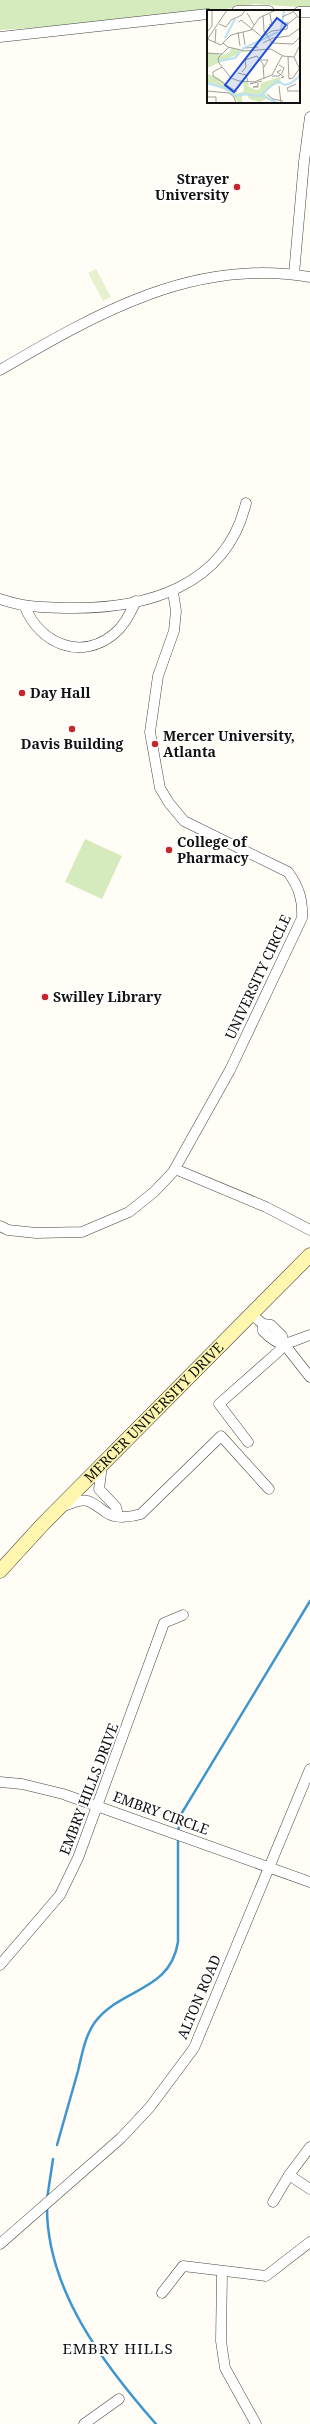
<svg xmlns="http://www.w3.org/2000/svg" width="310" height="2424" font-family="'Noto Serif',serif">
  <rect width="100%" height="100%" fill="#fffdf5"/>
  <!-- green -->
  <g fill="#d5ebbd">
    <path d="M0 0H310V8L255 4 166 19 0 30Z"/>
    <path d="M85 839 122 856 102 899 65 882Z"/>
  </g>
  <!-- pitch -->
  <path fill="#e6f2cf" d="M96 269 111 297 103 301 88 273Z"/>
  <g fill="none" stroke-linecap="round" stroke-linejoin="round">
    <!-- stream -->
    <g stroke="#3f96cf" stroke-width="2.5">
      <path d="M178 1833 180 1816 310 1601"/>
      <path d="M57 2145C64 2120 71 2095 78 2071 82 2054 85 2036 95 2022 122 1987 170 1992 178 1942V1838"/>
      <path d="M47 2199 53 2159"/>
      <path d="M47 2208C47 2290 104 2365 156 2424"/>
    </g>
    <defs>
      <g id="street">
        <path d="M237 11H269"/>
        <path d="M299 12H310"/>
        <path d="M0 37 208 14"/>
        <path d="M294 274 304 162 310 117"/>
        <path d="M0 370C96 314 194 257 310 277"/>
        <path d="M0 599C27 608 41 607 69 608 146 609 226 587 246 503"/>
        <path d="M25 607C40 644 81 661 114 634 125 625 130 613 136 601"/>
        <path d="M175 1169 266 1207 310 1230"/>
        <path d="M0 1226 8 1230 36 1233 82 1232 129 1212 154 1192 173 1172 230 1070 302 918C303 900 299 887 288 872L184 821 169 803 160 788 150 732 158 676 174 631 176 611 173 592"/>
        <path d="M251 1314 263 1324 271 1325 282 1336 284 1344 310 1377"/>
        <path d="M263 1324V1331C283 1351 286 1343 310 1335"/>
        <path d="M248 1442 219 1404 279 1351 284 1344"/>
        <path d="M102 1465 99 1489 116 1507 118 1515"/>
        <path d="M64 1506C88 1496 88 1500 107 1513 116 1519 131 1517 141 1514L221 1436 269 1489"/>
        <path d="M0 1782 22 1784 63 1794 310 1882"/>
        <path d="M0 1965 60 1895 78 1858 164 1623 183 1615"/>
        <path d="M310 2147 289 2175 310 2189"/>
        <path d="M273 2202 289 2175"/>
        <path d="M0 2244 121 2138 150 2107 194 2048 310 1769"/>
        <path d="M222 2272 221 2341 225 2368 256 2424"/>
        <path d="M162 2293 183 2266 266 2276 310 2242"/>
        <path d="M84 2424 119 2399"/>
      </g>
      <g id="secondary">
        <path id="s1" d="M0 1571 43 1524 310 1255"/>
      </g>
    </defs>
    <!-- street casing -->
    <use href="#street" stroke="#444" stroke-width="11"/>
    <!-- secondary casing -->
    <use href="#secondary" stroke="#333" stroke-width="15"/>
    <!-- street -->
    <use href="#street" stroke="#fff" stroke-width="10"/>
    <!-- secondary -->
    <use href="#secondary" stroke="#fff6b0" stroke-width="14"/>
  </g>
  <!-- markers -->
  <g fill="#c4262e" stroke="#fff" stroke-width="1.5">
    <circle cx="237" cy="187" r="4"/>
    <circle cx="22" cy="693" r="4"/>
    <circle cx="72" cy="729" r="4"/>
    <circle cx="155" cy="744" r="4"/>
    <circle cx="169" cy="850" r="4"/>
    <circle cx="45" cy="997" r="4"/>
  </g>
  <g text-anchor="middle" stroke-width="4" stroke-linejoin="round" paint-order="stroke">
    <!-- poi labels -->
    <g font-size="14" font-weight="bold" fill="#111" stroke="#fff" text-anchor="start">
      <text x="229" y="184" text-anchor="end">Strayer<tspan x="229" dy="16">University</tspan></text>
      <text x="30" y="698">Day Hall</text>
      <text x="163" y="741">Mercer University,<tspan x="163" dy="16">Atlanta</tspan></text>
      <text x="72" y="749" text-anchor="middle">Davis Building</text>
      <text x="177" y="847">College of<tspan x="177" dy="16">Pharmacy</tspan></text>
      <text x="53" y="1002">Swilley Library</text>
    </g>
    <!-- street labels -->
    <g font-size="14" fill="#111" stroke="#fff">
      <text transform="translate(258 977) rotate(-65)" y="5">UNIVERSITY CIRCLE</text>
      <text dy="5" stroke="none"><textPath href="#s1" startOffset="221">MERCER UNIVERSITY DRIVE</textPath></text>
      <text transform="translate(89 1789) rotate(-69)" y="5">EMBRY HILLS DRIVE</text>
      <text transform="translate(161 1813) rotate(20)" y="5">EMBRY CIRCLE</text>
      <text transform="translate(199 1997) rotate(-67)" y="5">ALTON ROAD</text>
    </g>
    <!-- neighbourhood labels -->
    <g font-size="15" letter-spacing="1" fill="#111" stroke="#fff">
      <text x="118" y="2354">EMBRY HILLS</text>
    </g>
  </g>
  <!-- overview -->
  <g transform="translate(207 10)">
    <rect width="93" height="93" fill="#fffdf5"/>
    <path d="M24 38 38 41 0 58V43H10L14 46 23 42ZM0 64 12 68 30 84 37 81 36 72H41L42 77 50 80 53 79 54 73 73 67 74 73 65 76 58 84 71 93 59 89 53 92 42 89 40 85 35 86V92L32 93 24 83 4 73 0 74Z" fill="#d5ebbd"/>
    <path fill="none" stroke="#b9e0f7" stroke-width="2" d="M74 19 77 1M18 28 28 9M35 39 71 22M13 51 28 48 33 42M0 73 20 79 28 86 38 84 49 86 55 85 70 93M55 84 70 71 78 75 84 73 92 67 93 62"/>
    <path fill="none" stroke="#a09f9a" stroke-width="1" d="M85 0 93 9M40 3 47 15M56 5 57 21 65 33 86 34 93 27M75 7 86 2M32 12 34 10 55 27 65 21 80 19 81 13M75 13H82L91 6M12 14 19 17 24 10 35 5 38 0M62 14 65 16 63 4M1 21 5 16V0M31 22 33 36M36 22 38 35M0 29 14 35 24 25 44 20 52 8 69 0M0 30 20 0M8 33 9 19M16 33 21 37 38 41 64 39 76 46 87 47M56 33 66 28 82 26 93 18M22 37 11 48 12 53 24 68 32 71 47 72 65 65 75 46M39 38 51 37M0 43 15 44M81 47 82 69 86 68 92 59M54 50H61L57 57M15 57 6 62V66L30 82M74 60 70 62 77 67 74 68M93 60 87 47 93 35M35 62 39 57 38 50 50 46 56 54 57 69M31 63 39 65 41 72M65 66H72L75 63 77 58 72 55M46 73 43 74 55 71M51 73V77H46L51 76M72 76 74 93M81 80 80 78 89 74M0 81 22 83 27 87 29 93M80 81H93M60 84 66 89 76 91M0 87H9V93"/>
    <path fill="#1d4ed8" fill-opacity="0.15" stroke="#1d4ed8" stroke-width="2" d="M70 8 79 15 27 82 18 75Z"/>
    <rect width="93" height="93" fill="none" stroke="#111" stroke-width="2"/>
  </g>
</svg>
